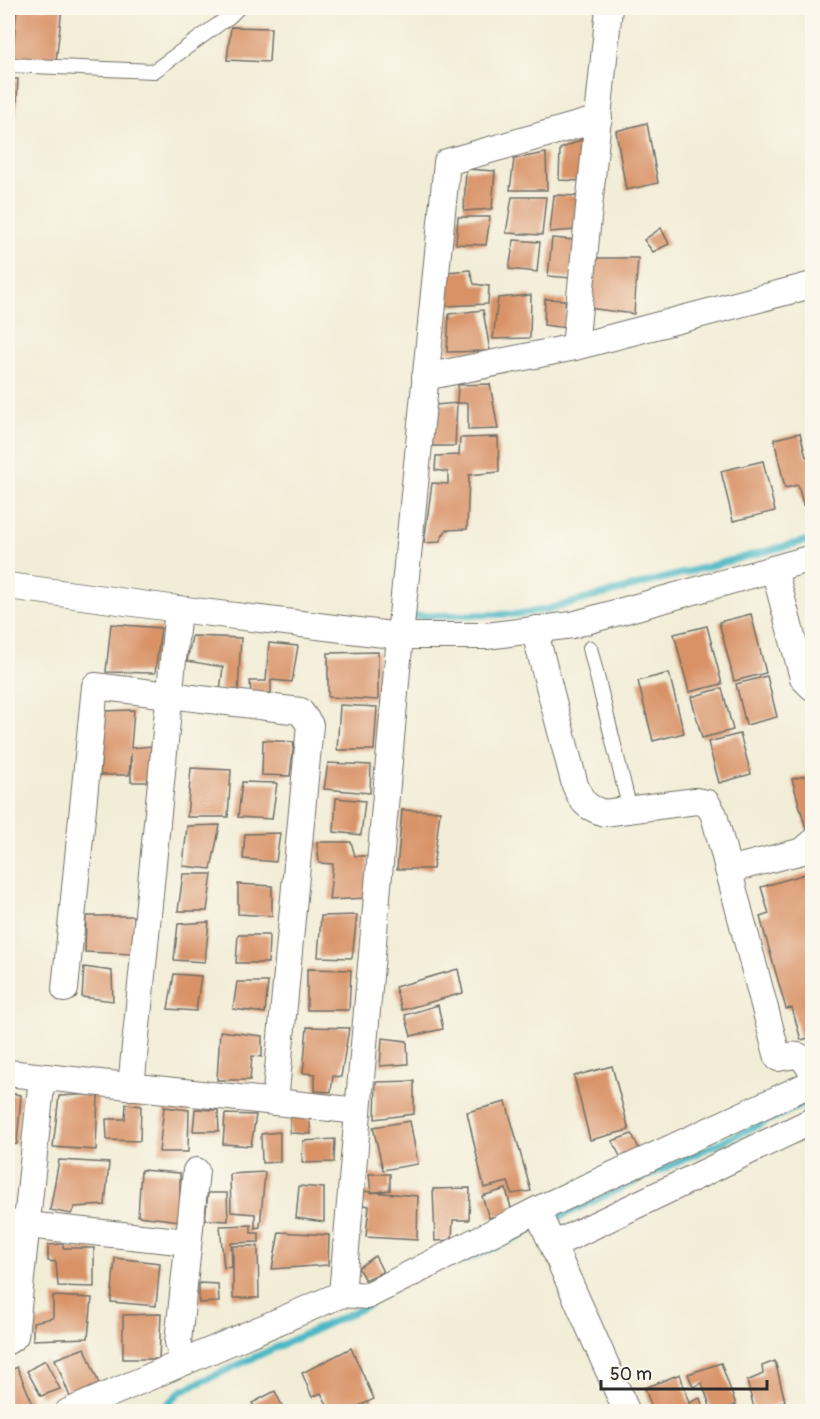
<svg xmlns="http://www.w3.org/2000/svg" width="820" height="1419" font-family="Pangolin,sans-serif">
  <rect width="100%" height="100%" fill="#fbf7ec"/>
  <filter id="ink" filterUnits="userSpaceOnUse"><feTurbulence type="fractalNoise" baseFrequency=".0167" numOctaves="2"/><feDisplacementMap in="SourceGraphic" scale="12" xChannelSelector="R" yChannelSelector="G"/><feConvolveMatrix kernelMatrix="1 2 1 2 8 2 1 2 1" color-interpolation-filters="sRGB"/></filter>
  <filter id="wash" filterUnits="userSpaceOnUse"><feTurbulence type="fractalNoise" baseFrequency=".008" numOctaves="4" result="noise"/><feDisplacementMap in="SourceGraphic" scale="24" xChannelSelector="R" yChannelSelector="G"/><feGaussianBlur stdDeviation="1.35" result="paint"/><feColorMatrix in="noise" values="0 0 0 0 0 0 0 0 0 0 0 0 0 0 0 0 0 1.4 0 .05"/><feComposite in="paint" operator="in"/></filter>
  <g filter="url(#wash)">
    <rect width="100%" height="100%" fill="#f2edd7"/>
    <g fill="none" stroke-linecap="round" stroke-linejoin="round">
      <!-- stream -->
      <g stroke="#4bb8c5" stroke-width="7">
        <path d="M412 616 518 614 548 609 812 539"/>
        <path d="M548 1222 812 1100"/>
        <path d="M464 1261 538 1227"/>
        <path d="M159 1412 181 1391 369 1305"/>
      </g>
    </g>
    <g id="blocks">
      <!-- building -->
      <g fill="#d89266">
        <path d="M17 8H62L56 62 12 60Z"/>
        <path d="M231 27 271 28 269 62 227 60Z"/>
        <path d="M8 79H18L16 118H8Z"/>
        <path d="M647 123 658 183 626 190 616 131Z"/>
        <path d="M583 139 581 181 559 180 560 149Z"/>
        <path d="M8 142H13L11 182H8Z"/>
        <path d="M546 153 547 190H510L514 159Z"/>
        <path d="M466 169 495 171 492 209 464 211Z"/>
        <path d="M554 195 580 196 576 230 550 232Z"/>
        <path d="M512 197H546L542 235 506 233Z"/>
        <path d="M458 217H490L486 245 456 244Z"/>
        <path d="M661 228 669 244 653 252 644 240Z"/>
        <path d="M552 238 575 240 571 278 548 276Z"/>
        <path d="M514 240 540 242 537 272 509 269Z"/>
        <path d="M593 258H638L634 314 588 308Z"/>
        <path d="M470 270 474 284 489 286 488 304 445 306 446 272Z"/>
        <path d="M531 295 530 338 493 339 498 298Z"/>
        <path d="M545 299 565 300 567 328 544 325Z"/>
        <path d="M483 310 490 351 447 352 449 314Z"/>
        <path d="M490 384 498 429 468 430V403H457L458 385Z"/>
        <path d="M457 403 455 446H430L435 405Z"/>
        <path d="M800 433 806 457 812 456V502L803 505 798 485 785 488 774 439Z"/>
        <path d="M498 437 499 472 469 475 467 529 446 530 439 542 424 543 432 483 448 484V472L435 470 436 456 459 455 460 438Z"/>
        <path d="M763 461 775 511 733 521 721 471Z"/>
        <path d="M751 614 766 673 734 681 719 622Z"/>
        <path d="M111 624 161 628 155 673 106 672Z"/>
        <path d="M707 626 722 684 689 692 674 634Z"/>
        <path d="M192 636 241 638 238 692 220 691 223 667 187 661Z"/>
        <path d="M269 643 298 646 292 682 271 680V693H251L250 681H266Z"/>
        <path d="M378 652V700L328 697V653Z"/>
        <path d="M669 673 684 733 653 741 638 681Z"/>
        <path d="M767 676 777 717 746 725 736 684Z"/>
        <path d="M722 688 733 730 702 738 691 697Z"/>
        <path d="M340 705 377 707 374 750H337Z"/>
        <path d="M134 710 131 748 152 746 149 782H131V753L129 775H100L104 711Z"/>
        <path d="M740 734 751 774 719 783 708 742Z"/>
        <path d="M263 740 294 742 290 776 262 775Z"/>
        <path d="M328 763 371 765 370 793 324 789Z"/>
        <path d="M191 768 231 770 228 817H187Z"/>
        <path d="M812 774V827L806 829 792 779Z"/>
        <path d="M242 782 277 783 272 819 238 817Z"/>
        <path d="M336 798 365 801 361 835 334 832Z"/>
        <path d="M402 810 440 811 433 869H397Z"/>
        <path d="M220 825 211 869 183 866 187 826Z"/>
        <path d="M280 833 276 862 243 859 245 834Z"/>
        <path d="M317 842H351L355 856H368L366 898 329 900 333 864 319 863Z"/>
        <path d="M809 873 812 884V910L807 912 812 930V1037L801 1040 792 1008 786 1009 760 917 769 914 761 887Z"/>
        <path d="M183 874H212L207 911H178Z"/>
        <path d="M238 884 272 886V916L238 914Z"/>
        <path d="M357 915 352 958 318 957 321 916Z"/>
        <path d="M86 916H134V954L85 952Z"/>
        <path d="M209 922 205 962 174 960 178 924Z"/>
        <path d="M238 935H269L268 963H236Z"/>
        <path d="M84 967 112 971 113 1001 82 997Z"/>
        <path d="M307 969 351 970 349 1010H307Z"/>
        <path d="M458 969 463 993 402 1010 395 987Z"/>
        <path d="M174 974 201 976 196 1011 168 1009Z"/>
        <path d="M237 982H268L265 1013 233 1009Z"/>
        <path d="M438 1005 443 1029 411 1036 405 1015Z"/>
        <path d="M307 1027 349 1028 341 1077 333 1076 331 1092 315 1091V1074L303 1073Z"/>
        <path d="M220 1031 262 1036V1057L252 1056 250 1080H217Z"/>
        <path d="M382 1038 407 1041 408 1064 380 1066Z"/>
        <path d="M612 1066 629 1130 590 1140 574 1076Z"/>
        <path d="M414 1081V1114L375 1119 376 1082Z"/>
        <path d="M8 1093 21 1095 17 1144H8Z"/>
        <path d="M98 1094 96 1150 53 1147 59 1096Z"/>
        <path d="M506 1102 531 1191 512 1194 508 1182 484 1188 467 1112Z"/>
        <path d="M126 1104 141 1106 140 1141 107 1140 106 1119H125Z"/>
        <path d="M164 1107 189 1110 188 1152H159Z"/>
        <path d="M195 1109 218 1110 219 1131H193Z"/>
        <path d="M225 1114 256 1115 251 1146 223 1144Z"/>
        <path d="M290 1115 309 1116 311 1134 290 1133Z"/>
        <path d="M410 1121 418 1164 383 1170 373 1127Z"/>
        <path d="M280 1132V1162L262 1163 261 1134Z"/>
        <path d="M632 1134 640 1151 621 1158 612 1141Z"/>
        <path d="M335 1139 334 1162 302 1163 303 1141Z"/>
        <path d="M59 1160 109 1163 105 1205 75 1207 71 1214 50 1210Z"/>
        <path d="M141 1170 180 1173V1221L138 1216Z"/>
        <path d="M265 1172 260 1227 255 1228V1214L231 1212 230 1174Z"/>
        <path d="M369 1174H390V1190L371 1193Z"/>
        <path d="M299 1186 324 1188V1222L296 1218Z"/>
        <path d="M470 1188 469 1220H453L452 1240 435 1241 433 1189Z"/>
        <path d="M506 1189 512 1212 489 1218 482 1196Z"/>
        <path d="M361 1191 418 1196 417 1240 366 1237 369 1206 360 1204Z"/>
        <path d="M208 1193H227L228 1221 205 1220Z"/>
        <path d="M251 1225V1233H259V1242L231 1243 232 1267 224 1268 220 1226Z"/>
        <path d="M279 1232 329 1235 328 1265 272 1269Z"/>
        <path d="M63 1244V1248H94V1287L58 1286 56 1262 48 1261V1245Z"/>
        <path d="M233 1246H258L259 1298H233Z"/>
        <path d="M375 1256 383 1272 365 1280 358 1268Z"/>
        <path d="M115 1258 160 1263 156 1306 111 1302Z"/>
        <path d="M199 1283 218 1284 219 1302 199 1303Z"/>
        <path d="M53 1296 92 1298 88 1338 33 1340V1322L53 1318Z"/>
        <path d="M161 1314 159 1359H123V1315Z"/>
        <path d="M85 1348 99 1384 70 1397 55 1359Z"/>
        <path d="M351 1348 374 1399 347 1412H331L321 1393 312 1397 302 1373Z"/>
        <path d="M45 1360 60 1389 41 1396 27 1371Z"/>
        <path d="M775 1361 785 1401 755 1412 747 1381 763 1374 762 1366Z"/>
        <path d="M721 1363 736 1405 712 1412 702 1383 693 1387 688 1374Z"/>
        <path d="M17 1367 32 1402 13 1412H8V1372Z"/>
        <path d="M680 1374 689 1403 700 1398 704 1412H653L645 1388Z"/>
        <path d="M275 1391 285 1412H257L252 1403Z"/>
      </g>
    </g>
  </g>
  <g filter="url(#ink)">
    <use href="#blocks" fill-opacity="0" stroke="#716f67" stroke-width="1.5"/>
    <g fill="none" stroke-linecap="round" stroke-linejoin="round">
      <defs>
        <g id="lane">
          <path d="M8 65 154 71 230 16 238 8"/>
          <path d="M590 648 630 810"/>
        </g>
        <g id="street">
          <path d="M575 347 609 8"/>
          <path d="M425 377 575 347 812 285"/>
          <path d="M774 569 803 678 812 687"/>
          <path d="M8 586 178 609 400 636H486L572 625 812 558"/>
          <path d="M537 629 538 644 575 785C582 803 586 807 604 813L696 801 707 803 714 815 778 1058C799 1054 800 1053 812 1071"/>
          <path d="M728 870 803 851 812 843"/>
          <path d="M65 989 95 686 300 711 310 725 275 1102"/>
          <path d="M8 1073 358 1111"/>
          <path d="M131 1087 178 609"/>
          <path d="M537 1210 627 1412"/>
          <path d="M8 1223 188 1242"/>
          <path d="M553 1245 812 1121"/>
          <path d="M342 1294 400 636 447 162 599 119"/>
          <path d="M8 1341 15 1336 42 1077"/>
          <path d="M184 1362 178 1342 196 1171"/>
          <path d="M68 1412 342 1294 367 1296 537 1210 812 1083"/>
        </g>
      </defs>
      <!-- lane casing -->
      <use href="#lane" stroke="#716f67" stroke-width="16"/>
      <!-- street casing -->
      <use href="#street" stroke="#716f67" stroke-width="28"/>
      <!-- lane -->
      <use href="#lane" stroke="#fff" stroke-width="14"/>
      <!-- street -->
      <use href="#street" stroke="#fff" stroke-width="26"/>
    </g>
  </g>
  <!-- margin -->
  <rect width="820" height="1419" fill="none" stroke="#fbf7ec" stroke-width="30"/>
  <!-- scale -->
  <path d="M601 1380v9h166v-9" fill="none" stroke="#2b2b2b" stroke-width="3"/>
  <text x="610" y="1380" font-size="18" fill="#2b2b2b" stroke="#fbf7ec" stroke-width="4.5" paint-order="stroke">50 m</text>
</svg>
